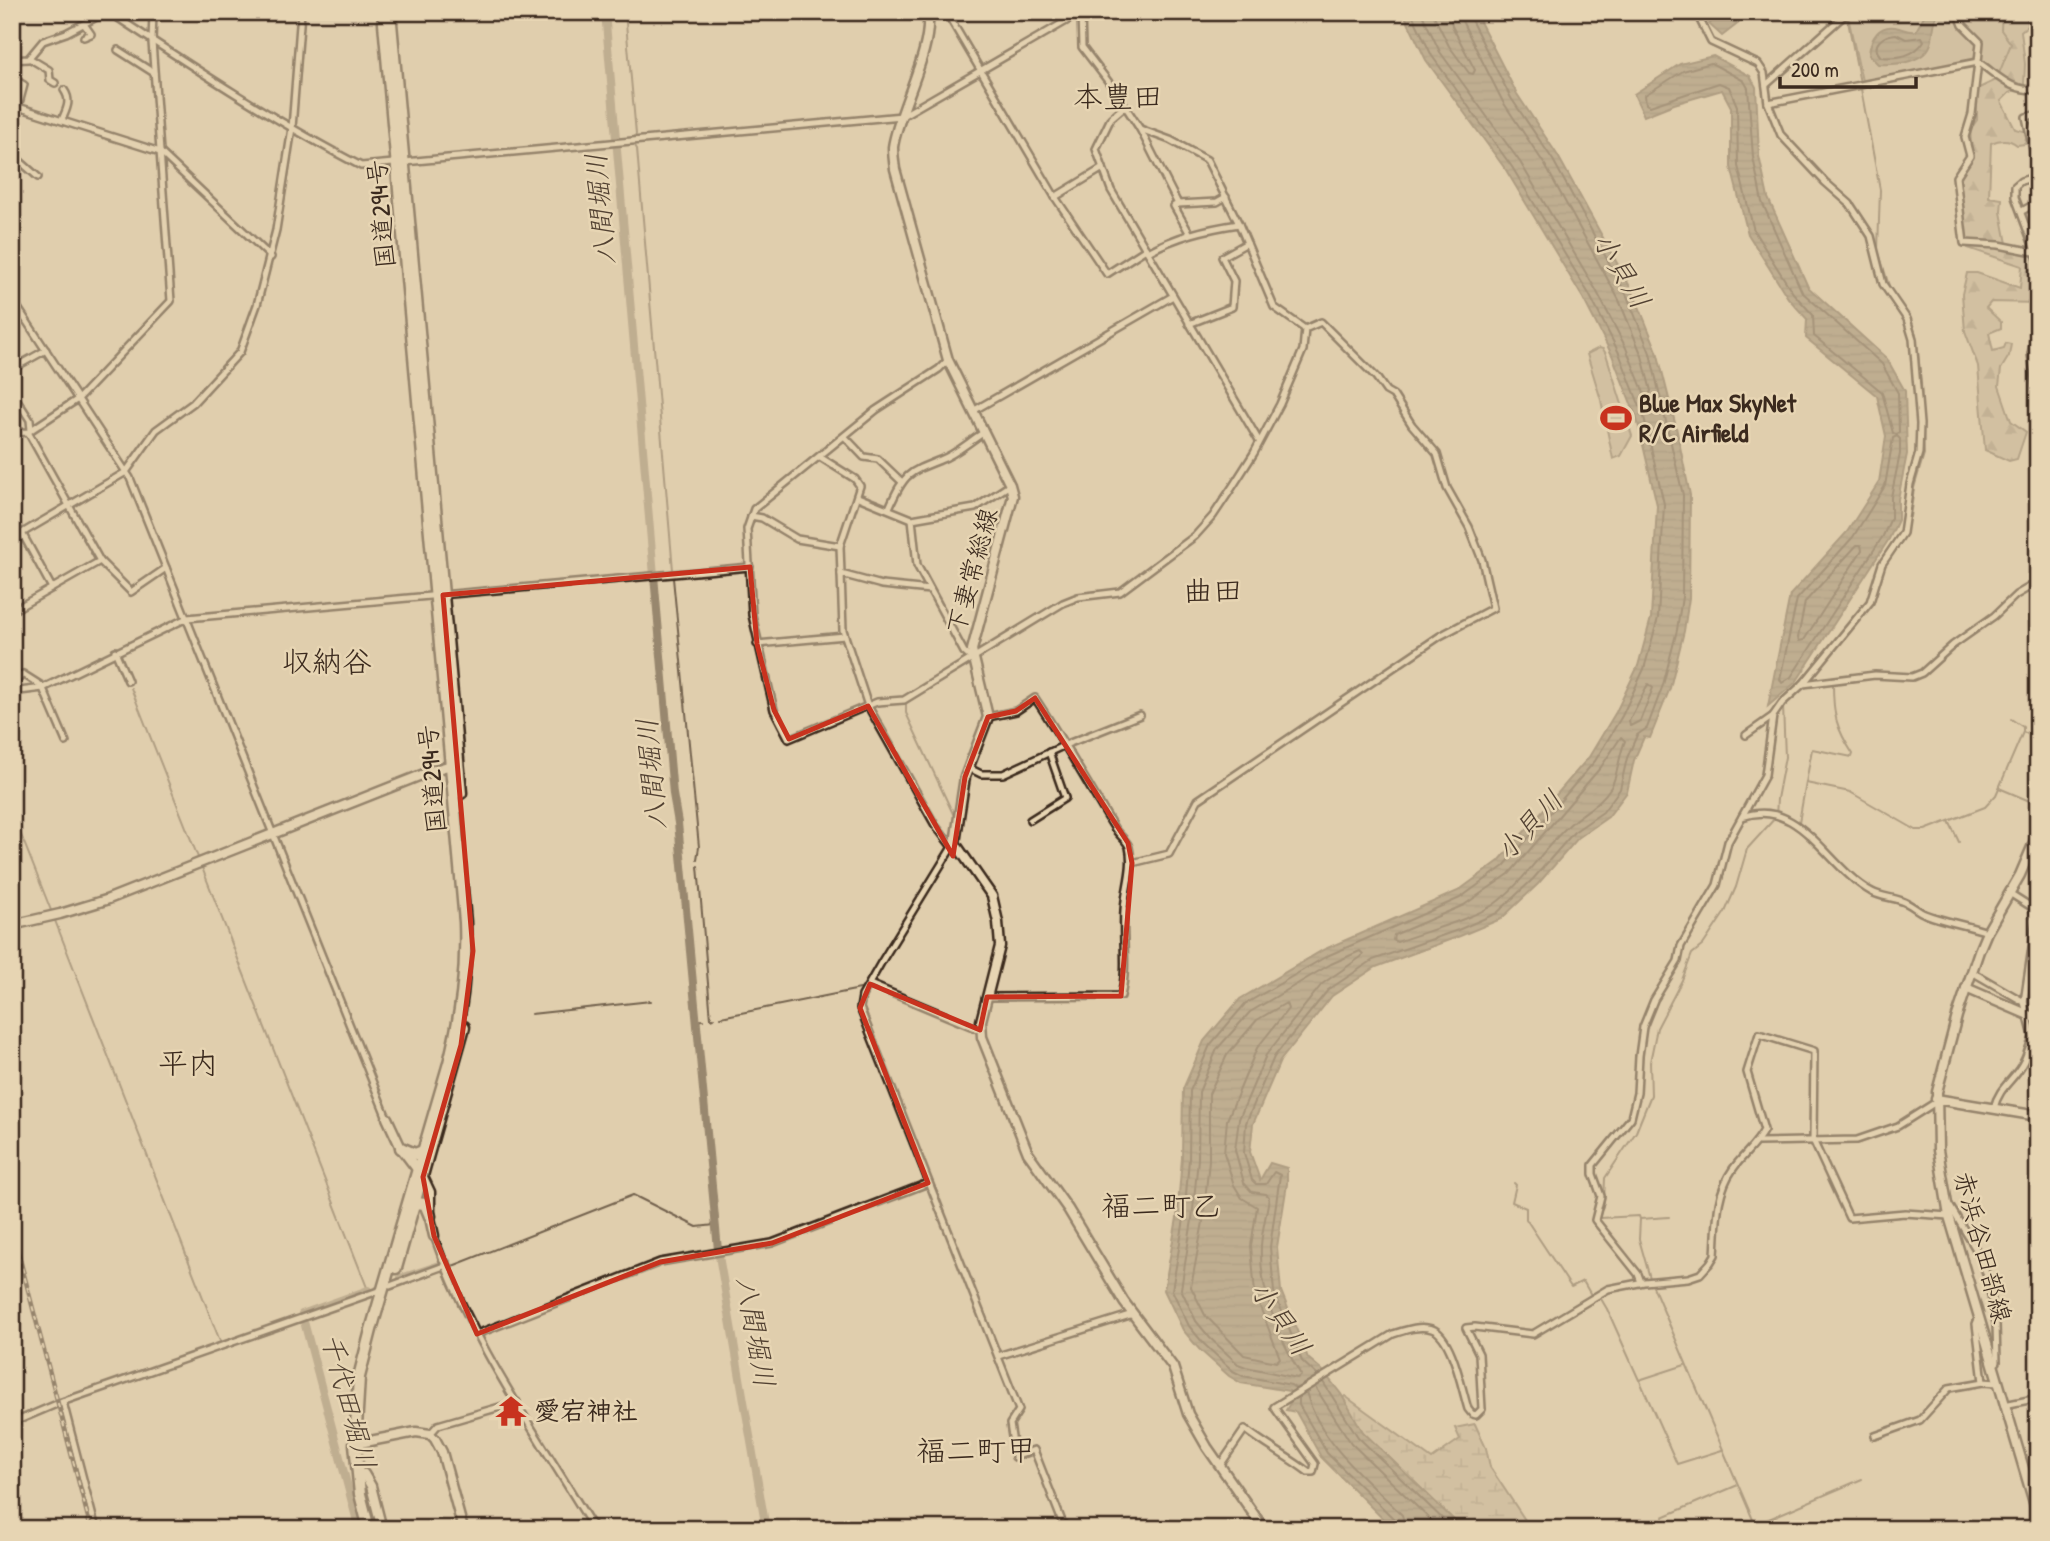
<svg xmlns="http://www.w3.org/2000/svg" width="2050" height="1541" font-family="'Patrick Hand','Klee One',sans-serif">
  <defs>
    <pattern id="forest-firs" width="22" height="20" patternUnits="userSpaceOnUse" patternTransform="scale(1.75)"><rect width="22" height="20" fill="#c2b093"/><path d="M5 1l3.5 6h-7zM16 11l3.5 6h-7z" fill="#9f8f77"/></pattern>
    <pattern id="wetland-marsh" width="20" height="14" patternUnits="userSpaceOnUse" patternTransform="scale(1.75)"><rect width="20" height="14" fill="#c2b093"/><path d="M1 5h8M5 5V1M11 12h8M15 12V8" fill="none" stroke="#9f8f77"/></pattern>
    <pattern id="water-rules" width="6" height="5" patternUnits="userSpaceOnUse" patternTransform="scale(1.75)"><rect width="6" height="5" fill="#98876e"/><path d="M0 2.5h6" fill="none" stroke="#7d6f5a"/></pattern>
  </defs>
  <rect width="100%" height="100%" fill="#e0cead"/>
  <filter id="ink" filterUnits="userSpaceOnUse"><feTurbulence type="fractalNoise" baseFrequency=".0143" numOctaves="2"/><feDisplacementMap in="SourceGraphic" scale="14" xChannelSelector="R" yChannelSelector="G"/><feConvolveMatrix kernelMatrix="1 2 1 2 8 2 1 2 1" color-interpolation-filters="sRGB"/></filter>
  <g filter="url(#ink)">
    <!-- forest -->
    <path fill="url(#forest-firs)" stroke="#7e6d58" stroke-width="2" d="M1974 12H2028L2027 26 2021 31 2025 64 2024 85 2009 93 2001 101 2015 129 2027 132 2025 144 2017 145C2009 138 2000 139 1991 143L1989 197 2002 199 2001 212 2008 249 2038 256V303L1991 302 1986 308 2001 322V328L1989 333 1993 351 2004 348 2006 343 2011 344 2009 356 2001 369 1999 386 2011 421 2026 432 2017 459 2009 461 1985 450 1978 366 1965 331 1962 294 1967 273H1977L2020 288 2022 266 1968 248 1960 179 1973 156C1972 142 1966 133 1977 120V89L1996 80 1998 68Z"/>
    <!-- wetland -->
    <path fill="url(#wetland-marsh)" stroke="#7e6d58" stroke-width="2" d="M1345 1396 1432 1459 1460 1439 1455 1428 1475 1424 1486 1448 1490 1467 1531 1529H1463L1363 1432 1342 1399Z"/>
    <!-- park -->
    <g fill="#c2b093" stroke="#7e6d58" stroke-width="2">
      <path d="M1847 12H2002L2001 30 2011 44 1998 76 1977 60 1862 81Z"/>
      <path d="M1599 348 1603 349 1606 354 1632 436 1621 456 1613 459 1601 400 1587 354Z"/>
    </g>
    <!-- water -->
    <g fill="url(#water-rules)" stroke="#73624e" stroke-width="2">
      <path d="M1403 12H1475L1517 94 1558 156 1634 294 1657 351 1676 427 1690 495 1689 598 1684 631 1670 688 1650 738 1644 737 1634 760 1627 792 1608 817 1578 838 1538 884 1501 919 1460 936 1376 967 1332 996 1280 1061 1253 1124 1250 1152 1260 1180 1270 1163 1287 1168V1184L1277 1247 1281 1291 1308 1358 1322 1370 1341 1394 1363 1432 1463 1529H1393L1321 1457 1296 1412 1286 1410 1292 1400 1289 1391 1241 1383 1229 1376 1199 1349 1183 1330 1164 1290 1177 1218 1182 1158 1183 1089 1204 1041 1240 999 1323 950 1458 891 1499 861 1589 757 1616 712 1638 666 1651 618 1657 505 1637 419 1612 355 1583 298 1506 170 1426 60Z"/>
      <path d="M1722 12H1753L1722 36 1709 24Z"/>
      <path d="M1926 12H1938C1934 22 1933 30 1932 40 1927 63 1897 65 1878 64L1869 55C1870 39 1879 22 1899 28 1906 30 1908 32 1916 31Z"/>
      <path d="M1713 56 1750 76 1756 87 1759 156 1768 198 1808 287 1887 359 1905 391 1907 454 1898 499V520L1889 539 1796 682 1768 706 1790 595 1847 532 1879 482 1886 436 1877 396 1806 338 1807 319 1788 298 1748 234 1731 167V107L1722 90 1674 104 1644 116 1634 94 1680 64Z"/>
    </g>
    <g fill="none" stroke-linecap="round" stroke-linejoin="round">
      <!-- shore -->
      <g stroke="#604f3e" stroke-width="2">
        <path d="M1421 12 1440 52 1520 162 1596 290 1626 348 1644 393 1649 395 1651 391 1642 356 1619 300 1545 165 1503 102 1462 21 1461 12"/>
        <path d="M1432 12 1449 46 1469 73 1473 74 1475 70 1452 26 1450 12"/>
        <path d="M1896 34 1906 39 1922 37 1924 41C1915 56 1897 59 1881 57 1869 44 1884 35 1896 34Z"/>
        <path d="M1711 63 1744 81 1748 88 1753 157 1762 202 1802 292 1882 364 1898 393 1899 432 1897 435 1893 433 1882 392 1814 336 1813 315 1793 293 1754 231 1738 166 1737 106 1729 87 1719 83 1650 106 1646 104 1645 95 1683 71Z"/>
        <path d="M1897 436 1900 439V454L1891 497V518L1883 536 1791 677 1782 683 1780 679 1797 599 1853 537 1885 486 1893 438Z"/>
        <path d="M1857 545H1861L1862 550 1804 640 1799 641 1798 638 1805 602Z"/>
        <path d="M1648 684 1653 688 1640 721 1630 726 1629 721Z"/>
        <path d="M1621 737 1625 741C1619 755 1618 775 1611 787 1599 806 1582 812 1567 827 1541 851 1522 885 1493 905 1470 920 1423 932 1397 942L1393 940 1394 935 1464 905 1509 874 1601 767Z"/>
        <path d="M1360 951 1363 954 1361 957 1322 984 1266 1055 1239 1119 1235 1150 1244 1183 1252 1192 1266 1194 1269 1197C1267 1213 1262 1229 1261 1246 1259 1290 1279 1338 1301 1375L1297 1378 1246 1367 1238 1364 1210 1338 1196 1321 1181 1289 1192 1220 1198 1159 1199 1092 1217 1049 1250 1012 1331 964Z"/>
        <path d="M1286 1003 1288 1009 1257 1048 1227 1120 1224 1153 1234 1185 1242 1198 1257 1207 1251 1246 1255 1294 1280 1358 1276 1362 1244 1355 1205 1315 1191 1287 1203 1222 1209 1160V1094L1227 1055 1257 1020Z"/>
        <path d="M1317 1375 1302 1361 1274 1292 1270 1247 1280 1175 1274 1172 1266 1184H1256L1252 1180 1244 1153 1246 1123 1274 1057 1328 990 1373 960 1458 930 1497 913 1533 879 1574 832 1603 812 1620 789 1627 758 1637 735 1647 728 1663 685 1677 630 1682 597 1683 495 1650 353 1627 296 1553 160 1511 98 1470 18 1469 12"/>
        <path d="M1323 1382 1358 1437 1453 1529"/>
        <path d="M1315 1387 1351 1443 1440 1529"/>
        <path d="M1296 1389 1291 1385 1243 1376 1233 1371 1204 1344 1189 1326 1172 1290 1184 1219 1189 1159 1190 1091 1210 1045 1245 1004 1327 956 1460 898 1504 866 1595 761 1622 716 1644 669 1658 618 1664 504 1644 417 1619 353 1589 294 1512 167 1432 56 1411 12"/>
        <path d="M1306 1392C1320 1444 1366 1478 1402 1515L1406 1529"/>
        <path d="M1299 1397V1405L1327 1453 1396 1521 1398 1529"/>
      </g>
      <!-- stream -->
      <g stroke="#73624e" stroke-width="2">
        <path d="M625 12 636 134 634 138"/>
        <path d="M1847 16 1860 83"/>
        <path d="M1861 89 1880 190 1878 250 1890 289"/>
        <path d="M634 144 637 149 673 570"/>
        <path d="M1895 297 1907 315"/>
        <path d="M1910 320 1916 334 1921 382 1924 454 1914 488 1910 517"/>
        <path d="M673 578 699 847 697 859"/>
        <path d="M949 676 906 703V713L955 818"/>
        <path d="M131 688 199 860"/>
        <path d="M2011 719 2023 727V732"/>
        <path d="M1806 783 1850 792 1916 830H1925L1985 807 1996 795 2023 732 2038 738"/>
        <path d="M1999 788 2032 802"/>
        <path d="M12 812 52 913"/>
        <path d="M1949 821 1959 842"/>
        <path d="M1799 822 1812 749 1852 757 1853 754C1836 728 1833 715 1833 684"/>
        <path d="M201 865 368 1290"/>
        <path d="M698 866 711 1019 714 1018"/>
        <path d="M934 872 940 862"/>
        <path d="M54 918 220 1341"/>
        <path d="M882 955 903 921"/>
        <path d="M531 1014 651 1001"/>
        <path d="M721 1017 865 988"/>
        <path d="M695 1021 703 1020"/>
        <path d="M1514 1183 1516 1185 1512 1202 1526 1208V1219L1571 1287 1583 1281 1591 1295 1597 1292 1607 1309 1639 1380 1685 1365"/>
        <path d="M1640 1219 1639 1216 1599 1218 1604 1202 1605 1178 1636 1132 1651 1095 1650 1062 1657 1028 1682 980 1692 954 1703 945 1725 912 1736 887 1747 849 1776 817 1777 799 1785 757 1783 706"/>
        <path d="M450 1267 633 1195 697 1227 715 1225"/>
        <path d="M1650 1278 1639 1239 1640 1219 1669 1217"/>
        <path d="M1652 1284 1757 1529"/>
        <path d="M1640 1381 1677 1464 1722 1450"/>
        <path d="M1663 1517 1738 1485"/>
        <path d="M1757 1524 1862 1479"/>
      </g>
      <!-- river -->
      <g stroke="#98876e" stroke-width="8">
        <path d="M605 12 673 794 678 823 718 1250 766 1529"/>
        <path d="M447 1262 450 1267"/>
        <path d="M401 1278 440 1265"/>
        <path d="M359 1529 302 1314 368 1290"/>
      </g>
      <defs>
        <g id="street">
          <path d="M109 12C191 66 274 121 361 166L902 116 1082 12"/>
          <path d="M1696 12 1711 42 1758 64 1764 73 1768 103 1781 135 1825 182 1850 204 1871 236 1883 284 1907 319 1913 339 1920 424 1919 453 1910 484 1903 533 1882 564 1870 602 1803 684 1782 703 1773 716 1746 735"/>
          <path d="M1958 12 1963 25 1980 42 1978 62C2000 77 2010 91 2038 90"/>
          <path d="M1081 13 1082 47 1114 89 1140 129 1178 204 1217 202 1226 197"/>
          <path d="M929 19 943 12 948 15 1055 197 1107 274 1146 249"/>
          <path d="M84 37 91 34 84 24"/>
          <path d="M118 50 154 73"/>
          <path d="M29 58 49 70 50 80 55 83"/>
          <path d="M12 60 28 59 43 41 66 33 106 12"/>
          <path d="M12 78 24 85 18 107 160 152 271 257"/>
          <path d="M1766 85 1848 12"/>
          <path d="M1768 103 1978 62 1972 114 1965 137 1970 156 1956 177 1964 243 1999 245 2034 252"/>
          <path d="M1125 106 1111 118 1096 149 1111 190 1259 441"/>
          <path d="M2038 114 2026 117 2038 174"/>
          <path d="M62 120C66 110 72 101 64 90"/>
          <path d="M12 154 38 177"/>
          <path d="M2038 176 2021 181 2015 186V197L2038 259"/>
          <path d="M1055 197 1103 168"/>
          <path d="M1178 204 1174 206 1190 234"/>
          <path d="M2022 211 2038 202"/>
          <path d="M1148 252C1177 236 1206 229 1239 224"/>
          <path d="M12 299 130 478 387 1118"/>
          <path d="M2038 318 2031 354 2035 381 2038 425"/>
          <path d="M1189 324 1232 307 1234 281 1222 257 1247 243"/>
          <path d="M948 360 939 369 876 410 754 509 747 529 752 615 774 710 789 739 877 702 904 700 1063 603 1078 597 1120 592 1195 536 1213 516 1233 486 1254 453 1280 404 1303 350 1305 329 1274 307 1239 224 1207 160 1170 140 1140 129"/>
          <path d="M12 369 46 350"/>
          <path d="M12 392 30 420 31 430"/>
          <path d="M973 411 1173 296"/>
          <path d="M12 433 28 432 78 399 171 301 152 42 153 12"/>
          <path d="M845 437 864 457 878 459 902 482"/>
          <path d="M820 457 855 479 860 486 840 546 843 630 868 706 935 825 952 847"/>
          <path d="M858 497 912 519 975 508 1010 485"/>
          <path d="M889 508C904 474 907 473 940 460 955 455 970 441 983 433"/>
          <path d="M751 516 762 518 797 539 840 546"/>
          <path d="M912 519 917 565 964 652 971 658"/>
          <path d="M22 533 52 588"/>
          <path d="M12 539 126 472 156 430 193 403 240 352 257 305 276 230 292 128 301 12"/>
          <path d="M100 561 131 592 166 568"/>
          <path d="M841 574 882 585 930 590"/>
          <path d="M12 611 100 561 28 432"/>
          <path d="M757 644 845 636"/>
          <path d="M115 651 128 681"/>
          <path d="M1803 684 1875 675 1912 677 1922 673 1953 645 1994 616 2016 595 2038 582"/>
          <path d="M12 685 23 674 42 686 66 742"/>
          <path d="M12 692 43 688 187 618 750 567"/>
          <path d="M969 768 981 774H1003L1065 745 1140 715"/>
          <path d="M1742 817C1800 796 1827 868 1872 892 1881 897 1892 897 1902 901 1911 904 1917 911 1925 914 1945 922 1967 925 1987 932"/>
          <path d="M1030 820 1065 798 1049 752"/>
          <path d="M956 845 952 847 882 961 862 996 860 1008 1019 1410 1010 1424 1015 1457 1034 1450 1065 1529"/>
          <path d="M1132 863 1169 854 1198 800 1440 636 1493 608 1482 560 1469 527 1447 488 1437 454 1412 425 1393 395 1386 391 1376 377 1321 322 1305 329"/>
          <path d="M2011 894 2033 908 2036 920 2024 1002 2033 1036"/>
          <path d="M1972 972 2024 1002"/>
          <path d="M870 984 980 1030"/>
          <path d="M987 997 1121 996C1128 967 1122 939 1124 910 1125 889 1134 867 1129 847 1127 840 1117 834 1113 826 1087 783 1063 740 1035 698L1016 711 988 717"/>
          <path d="M1994 1108C1999 1086 2015 1080 2024 1061 2029 1051 2030 1039 2038 1031"/>
          <path d="M1758 1142 1857 1140 1898 1126 1936 1102"/>
          <path d="M1948 1203 1980 1256 1988 1279 1996 1323 1997 1362 1993 1365"/>
          <path d="M434 1236C470 1341 537 1434 594 1529"/>
          <path d="M1641 1282 1638 1274 1595 1220 1601 1196 1593 1174V1165L1631 1118 1637 1093 1639 1056 1643 1027 1654 1000 1678 961 1681 946 1717 885 1728 842 1765 775 1773 716"/>
          <path d="M390 1286 444 1266"/>
          <path d="M1979 1317 1976 1324 1983 1382"/>
          <path d="M477 1334 660 1262 772 1243 928 1183"/>
          <path d="M998 1356 1133 1314"/>
          <path d="M63 1402 96 1529"/>
          <path d="M2004 1405 2029 1400 2038 1401"/>
          <path d="M12 1423 59 1403 381 1290"/>
          <path d="M430 1434 438 1425 517 1402"/>
          <path d="M1875 1436 1920 1420 1949 1388 1983 1382 1998 1383"/>
          <path d="M1221 1464 1245 1429C1265 1445 1287 1456 1308 1472H1313L1315 1464 1274 1407 1393 1334C1406 1330 1419 1325 1432 1329 1452 1335 1462 1390 1468 1409L1472 1414 1476 1415 1482 1409 1479 1354 1466 1328 1475 1327 1533 1334 1608 1289 1644 1282 1688 1278 1700 1274 1710 1263 1715 1255C1717 1226 1715 1194 1733 1169 1743 1155 1756 1145 1764 1130L1747 1072 1759 1034 1814 1051 1813 1140 1849 1218 1905 1213 1949 1216"/>
          <path d="M2026 1477 2038 1476"/>
        </g>
        <g id="secondary">
          <path d="M927 12C935 47 898 110 893 147 893 154 894 162 895 169L948 360 1010 485 1013 496 972 650 988 717 965 777 955 843 992 896 998 922 1000 946 981 1021 982 1037 1028 1153 1068 1209 1124 1302 1173 1367 1188 1414 1207 1447 1264 1529"/>
          <path d="M2038 833 2020 875 1987 932 1979 951 1957 1016 1937 1092 1938 1150 1949 1216 2038 1516"/>
          <path d="M12 925 60 914 106 900 434 770 455 764"/>
          <path d="M1966 988 2038 1019"/>
          <path d="M1936 1099 2038 1116"/>
          <path d="M387 1118 401 1148 423 1177 430 1192V1218L434 1236"/>
          <path d="M355 1444 416 1432 430 1434 435 1439 442 1452 463 1529"/>
          <path d="M364 1474 371 1486 382 1529"/>
        </g>
        <g id="highway">
          <path d="M390 12 461 793"/>
          <path d="M401 1148 415 1154 423 1151"/>
          <path d="M416 1203 425 1204 430 1216"/>
          <path d="M396 1268 464 1027"/>
          <path d="M369 1529 360 1494 355 1444 359 1377 371 1330 449 1063C461 1014 467 973 465 922L383 12"/>
        </g>
      </defs>
      <!-- street casing -->
      <use href="#street" stroke="#3b2a1e" stroke-width="10"/>
      <!-- secondary casing -->
      <use href="#secondary" stroke="#3b2a1e" stroke-width="13"/>
      <!-- highway casing -->
      <use href="#highway" stroke="#3b2a1e" stroke-width="15"/>
      <!-- street -->
      <use href="#street" stroke="#e7d5b3" stroke-width="5"/>
      <!-- secondary -->
      <use href="#secondary" stroke="#e7d5b3" stroke-width="8"/>
      <!-- highway -->
      <use href="#highway" stroke="#e7d5b3" stroke-width="10"/>
      <defs>
        <path id="rail" d="M12 1229 91 1529"/>
      </defs>
      <!-- rail casing -->
      <use href="#rail" stroke="#3b2a1e" stroke-width="4.5"/>
      <!-- rail -->
      <use href="#rail" stroke="#e7d5b3" stroke-width="2" stroke-dasharray="5" stroke-linecap="butt"/>
    </g>
  </g>
  <!-- marked area -->
  <path d="M0 0H2050V1541H0ZM750 567 757 644 774 710 789 739 868 706 953 856 965 777 988 717 1016 711 1035 698 1128 843 1132 863 1121 996 987 997 980 1030 870 984 860 1008 928 1183 772 1243 660 1262 477 1334 434 1236 423 1177 461 1045 473 951 443 595Z" fill="#e0cead" fill-opacity=".55" fill-rule="evenodd"/>
  <path fill="none" stroke="#c8321e" stroke-width="5" stroke-linejoin="round" d="M750 567 757 644 774 710 789 739 868 706 953 856 965 777 988 717 1016 711 1035 698 1128 843 1132 863 1121 996 987 997 980 1030 870 984 860 1008 928 1183 772 1243 660 1262 477 1334 434 1236 423 1177 461 1045 473 951 443 595Z"/>
  <!-- icons -->
  <defs>
    <symbol id="stadium-bare" viewBox="-9 -9 18 18"><path d="M0-5a6.5 5 0 1 0 0 10a6.5 5 0 1 0 0-10ZM-3.5-1.8h7v3.6h-7Z" fill="#c8321e" stroke="#e7d5b3" stroke-width="2.5" paint-order="stroke"/></symbol>
    <symbol id="temple-bare" viewBox="-9 -9 18 18"><path d="M0-6L5-2H3V0L6.5 2.5H4V6H1.5V3h-3V6H-4V2.5H-6.5L-3 0V-2H-5Z" fill="#c8321e" stroke="#e7d5b3" stroke-width="2.5" paint-order="stroke"/></symbol>
  </defs>
  <g fill-rule="evenodd">
    <use href="#stadium-bare" x="1594" y="396" width="44" height="44"/>
    <use href="#temple-bare" x="489" y="1389" width="44" height="44"/>
  </g>
  <g text-anchor="middle" stroke-width="5" stroke-linejoin="round" paint-order="stroke">
    <!-- street labels -->
    <g font-size="26" fill="#3b2a1e" stroke="#e7d5b3">
      <text transform="translate(381 214) rotate(-95)" y="9">国道294号</text>
      <text transform="translate(972 571) rotate(-75)" y="9">下妻常総線</text>
      <text transform="translate(432 779) rotate(-95)" y="9">国道294号</text>
      <text transform="translate(1983 1247) rotate(75)" y="9">赤浜谷田部線</text>
    </g>
    <!-- poi labels -->
    <g font-size="26" font-weight="bold" fill="#3b2a1e" stroke="#e7d5b3" text-anchor="start">
      <text x="1639" y="412">Blue Max SkyNet<tspan x="1639" dy="30">R/C Airfield</tspan></text>
      <text x="534" y="1420">愛宕神社</text>
    </g>
    <!-- water labels -->
    <g font-size="28" font-style="italic" fill="#524132" stroke="#e7d5b3">
      <text transform="translate(600 209) rotate(-95)" y="10">八間堀川</text>
      <text transform="translate(1622 270) rotate(59)" y="10">小貝川</text>
      <text transform="translate(651 774) rotate(-95)" y="10">八間堀川</text>
      <text transform="translate(1529 825) rotate(-47)" y="10">小貝川</text>
      <text transform="translate(1281 1318) rotate(55)" y="10">小貝川</text>
      <text transform="translate(756 1332) rotate(80)" y="10">八間堀川</text>
      <text transform="translate(349 1401) rotate(75)" y="10">千代田堀川</text>
    </g>
    <!-- quarter labels -->
    <g font-size="30" fill="#3b2a1e" stroke="#e7d5b3">
      <text x="1118" y="107">本豊田</text>
      <text x="1213" y="601">曲田</text>
      <text x="327" y="672">収納谷</text>
      <text x="188" y="1074">平内</text>
      <text x="1161" y="1216">福二町乙</text>
      <text x="976" y="1461">福二町甲</text>
    </g>
  </g>
  <!-- margin -->
  <rect width="2050" height="1541" fill="none" stroke="#e7d5b3" stroke-width="42"/>
  <rect x="21" y="21" width="2008" height="1499" fill="none" stroke="#3b2a1e" stroke-width="2.5" filter="url(#ink)"/>
  <!-- scale -->
  <path d="M1780 77v10h136v-10" fill="none" stroke="#3b2a1e" stroke-width="3.5"/>
  <text x="1791" y="77" font-size="21" fill="#3b2a1e" stroke="#e7d5b3" stroke-width="5" paint-order="stroke">200 m</text>
</svg>
